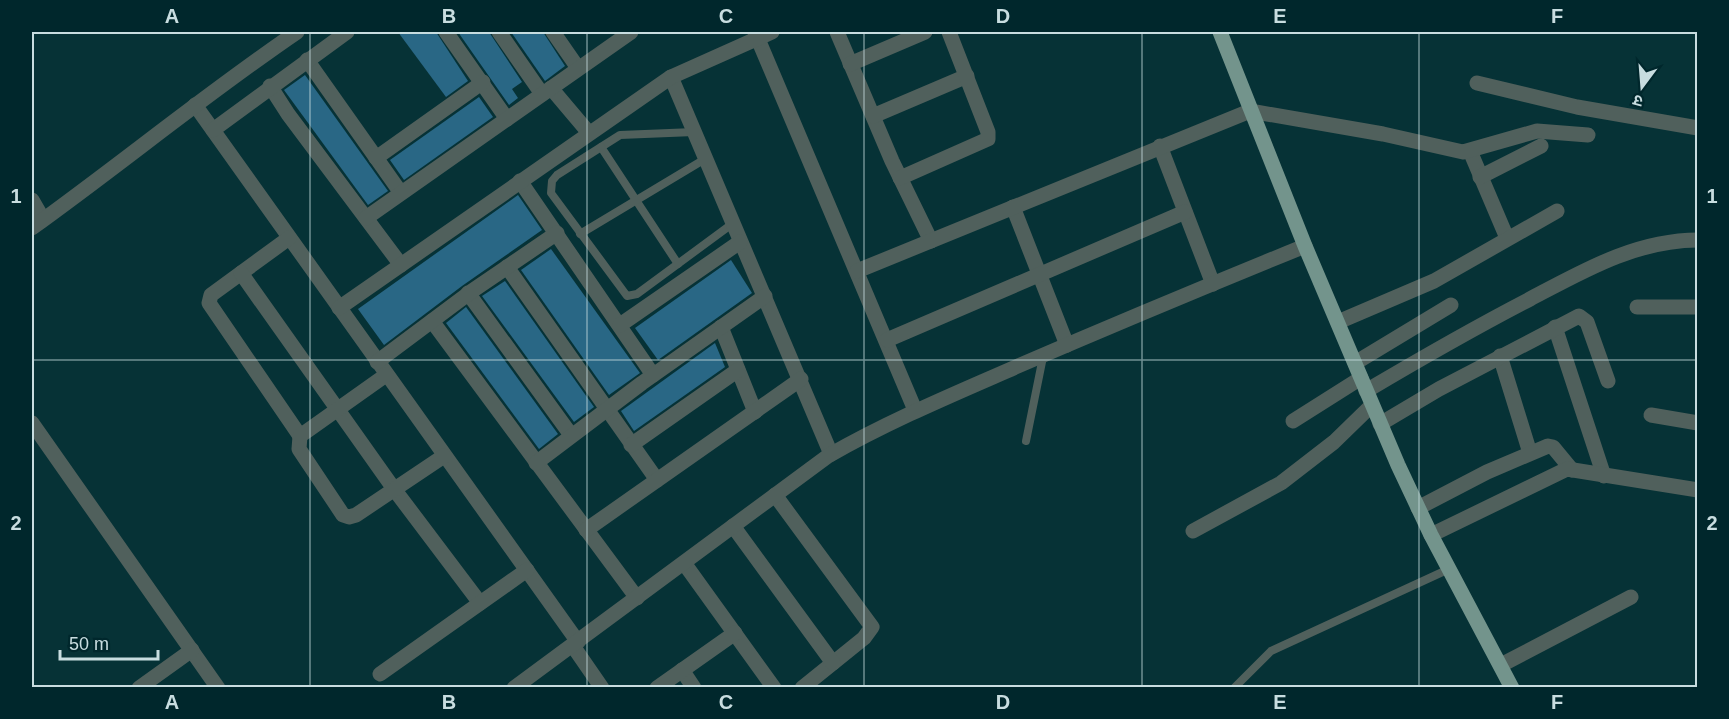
<svg xmlns="http://www.w3.org/2000/svg" width="1729" height="719" font-family="Helvetica,'Noto Sans Devanagari',sans-serif">
  <rect width="100%" height="100%" fill="#063236"/>
  <!-- building -->
  <g fill="#296785">
    <path d="M398 32H436L468 81 446 97Z"/>
    <path d="M458 32H489L522 82 512 89 518 98 509 105Z"/>
    <path d="M511 32H543L565 66 545 81Z"/>
    <path d="M305 75 388 191 368 205 284 90Z"/>
    <path d="M479 97 493 117 404 180 390 160Z"/>
    <path d="M518 195 542 230 462 286 384 345 358 309Z"/>
    <path d="M551 249 640 373 609 395 521 270Z"/>
    <path d="M731 260 752 293 658 360 635 328Z"/>
    <path d="M505 281 594 407 574 422 482 296Z"/>
    <path d="M466 307 558 434 539 449 446 323Z"/>
    <path d="M715 343 725 367 634 431 621 411Z"/>
  </g>
  <g fill="none" stroke-linecap="round" stroke-linejoin="round">
    <!-- service -->
    <g stroke="#50605c" stroke-width="8">
      <path d="M694 132 620 135 557 175 552 181 551 193 627 296 637 294 732 224"/>
      <path d="M601 147 678 264"/>
      <path d="M580 234 705 159"/>
      <path d="M1026 441 1043 357"/>
      <path d="M1234 688 1271 651 1449 569"/>
    </g>
    <!-- minor -->
    <g stroke="#50605c" stroke-width="15">
      <path d="M446 32 507 119"/>
      <path d="M499 32 542 94"/>
      <path d="M553 32 578 68"/>
      <path d="M755 32 915 410"/>
      <path d="M837 32 892 161 931 241"/>
      <path d="M307 60 401 193"/>
      <path d="M850 64 925 32"/>
      <path d="M671 77 831 454"/>
      <path d="M1477 83 1577 107 1698 128"/>
      <path d="M270 86 288 114 401 265"/>
      <path d="M551 88 589 133"/>
      <path d="M195 105 578 642"/>
      <path d="M873 116 967 76"/>
      <path d="M213 130 347 32"/>
      <path d="M1160 146 1213 284"/>
      <path d="M1470 151 1507 238"/>
      <path d="M376 158 483 82"/>
      <path d="M1480 177 1541 146"/>
      <path d="M900 178 988 139V132L949 32"/>
      <path d="M520 181 653 375"/>
      <path d="M32 200 43 219"/>
      <path d="M1013 207 1067 345"/>
      <path d="M366 218 631 32"/>
      <path d="M32 228C121 164 206 94 297 32"/>
      <path d="M289 238 211 295 209 303 300 436"/>
      <path d="M507 267 657 480"/>
      <path d="M857 271 1250 111 1383 134 1463 152 1537 131 1588 135"/>
      <path d="M241 273 394 489 480 603"/>
      <path d="M468 293 571 435"/>
      <path d="M1637 307H1698"/>
      <path d="M339 308 671 77 772 32"/>
      <path d="M432 321 637 598"/>
      <path d="M1338 322 1434 281 1557 211"/>
      <path d="M620 325 740 242"/>
      <path d="M721 327 755 412"/>
      <path d="M1555 327 1604 476"/>
      <path d="M887 340 1185 212"/>
      <path d="M1500 356 1530 453"/>
      <path d="M377 362 472 291 557 233"/>
      <path d="M1355 363 1451 305"/>
      <path d="M386 375 300 436 299 449 343 515 349 517 356 515 444 456"/>
      <path d="M1366 391C1420 359 1474 328 1530 299 1583 271 1636 240 1698 240"/>
      <path d="M1651 415 1698 423"/>
      <path d="M1293 421 1361 378"/>
      <path d="M32 423 218 688"/>
      <path d="M1380 424 1439 389 1579 316 1587 322 1608 381"/>
      <path d="M631 445 738 370"/>
      <path d="M536 463 642 383 765 296"/>
      <path d="M775 495 872 627 864 638 802 688"/>
      <path d="M1418 508 1487 472 1548 446 1553 447 1572 470"/>
      <path d="M733 526 833 663"/>
      <path d="M586 530 801 379"/>
      <path d="M1193 531 1281 483 1334 442 1372 405"/>
      <path d="M1431 535 1567 469 1698 490"/>
      <path d="M684 563 774 688"/>
      <path d="M573 646 602 688"/>
      <path d="M1501 665 1631 597"/>
      <path d="M682 670 694 688"/>
      <path d="M380 674 527 570"/>
      <path d="M139 688 192 650"/>
      <path d="M514 688 828 456C889 421 954 394 1018 366 1113 325 1209 285 1305 246"/>
      <path d="M657 688 735 633"/>
    </g>
    <!-- primary -->
    <path stroke="#73948c" stroke-width="15" d="M1220 32 1305 246 1398 465 1431 535 1512 688"/>
  </g>
  <!-- grid -->
  <path fill="none" stroke="#c8dde0" stroke-width="1.5" stroke-opacity="0.55" d="M310 32V688M587 32V688M864 32V688M1142 32V688M1419 32V688M32 360H1698"/>
  <!-- border -->
  <rect width="1729" height="719" fill="none" stroke="#00272c" stroke-width="66"/>
  <!-- north arrow -->
  <g transform="translate(1642 87) rotate(196)" stroke="#00272c" stroke-width="4.5" paint-order="stroke">
  <path d="M0-4.5L10 22L0 15L-10 22Z" fill="#c8dde0"/>
  <text y="-9" font-size="16" font-weight="bold" text-anchor="middle" fill="#c8dde0">उ</text>
  </g>
  <!-- scale -->
  <path d="M60 650v9h98v-9" fill="none" stroke="#c8dde0" stroke-width="3"/>
  <text x="69" y="650" font-size="18" fill="#c8dde0" stroke="#00272c" stroke-width="4.5" paint-order="stroke">50 m</text>
  <rect x="33" y="33" width="1663" height="653" fill="none" stroke="#c8dde0" stroke-width="2"/>
  <g font-size="20" text-anchor="middle" font-weight="bold" fill="#c8dde0">
    <text x="172" y="23">A</text>
    <text x="449" y="23">B</text>
    <text x="726" y="23">C</text>
    <text x="1003" y="23">D</text>
    <text x="1280" y="23">E</text>
    <text x="1557" y="23">F</text>
    <text x="16" y="203">1</text>
    <text x="1712" y="203">1</text>
    <text x="16" y="530">2</text>
    <text x="1712" y="530">2</text>
    <text x="172" y="709">A</text>
    <text x="449" y="709">B</text>
    <text x="726" y="709">C</text>
    <text x="1003" y="709">D</text>
    <text x="1280" y="709">E</text>
    <text x="1557" y="709">F</text>
  </g>
</svg>
